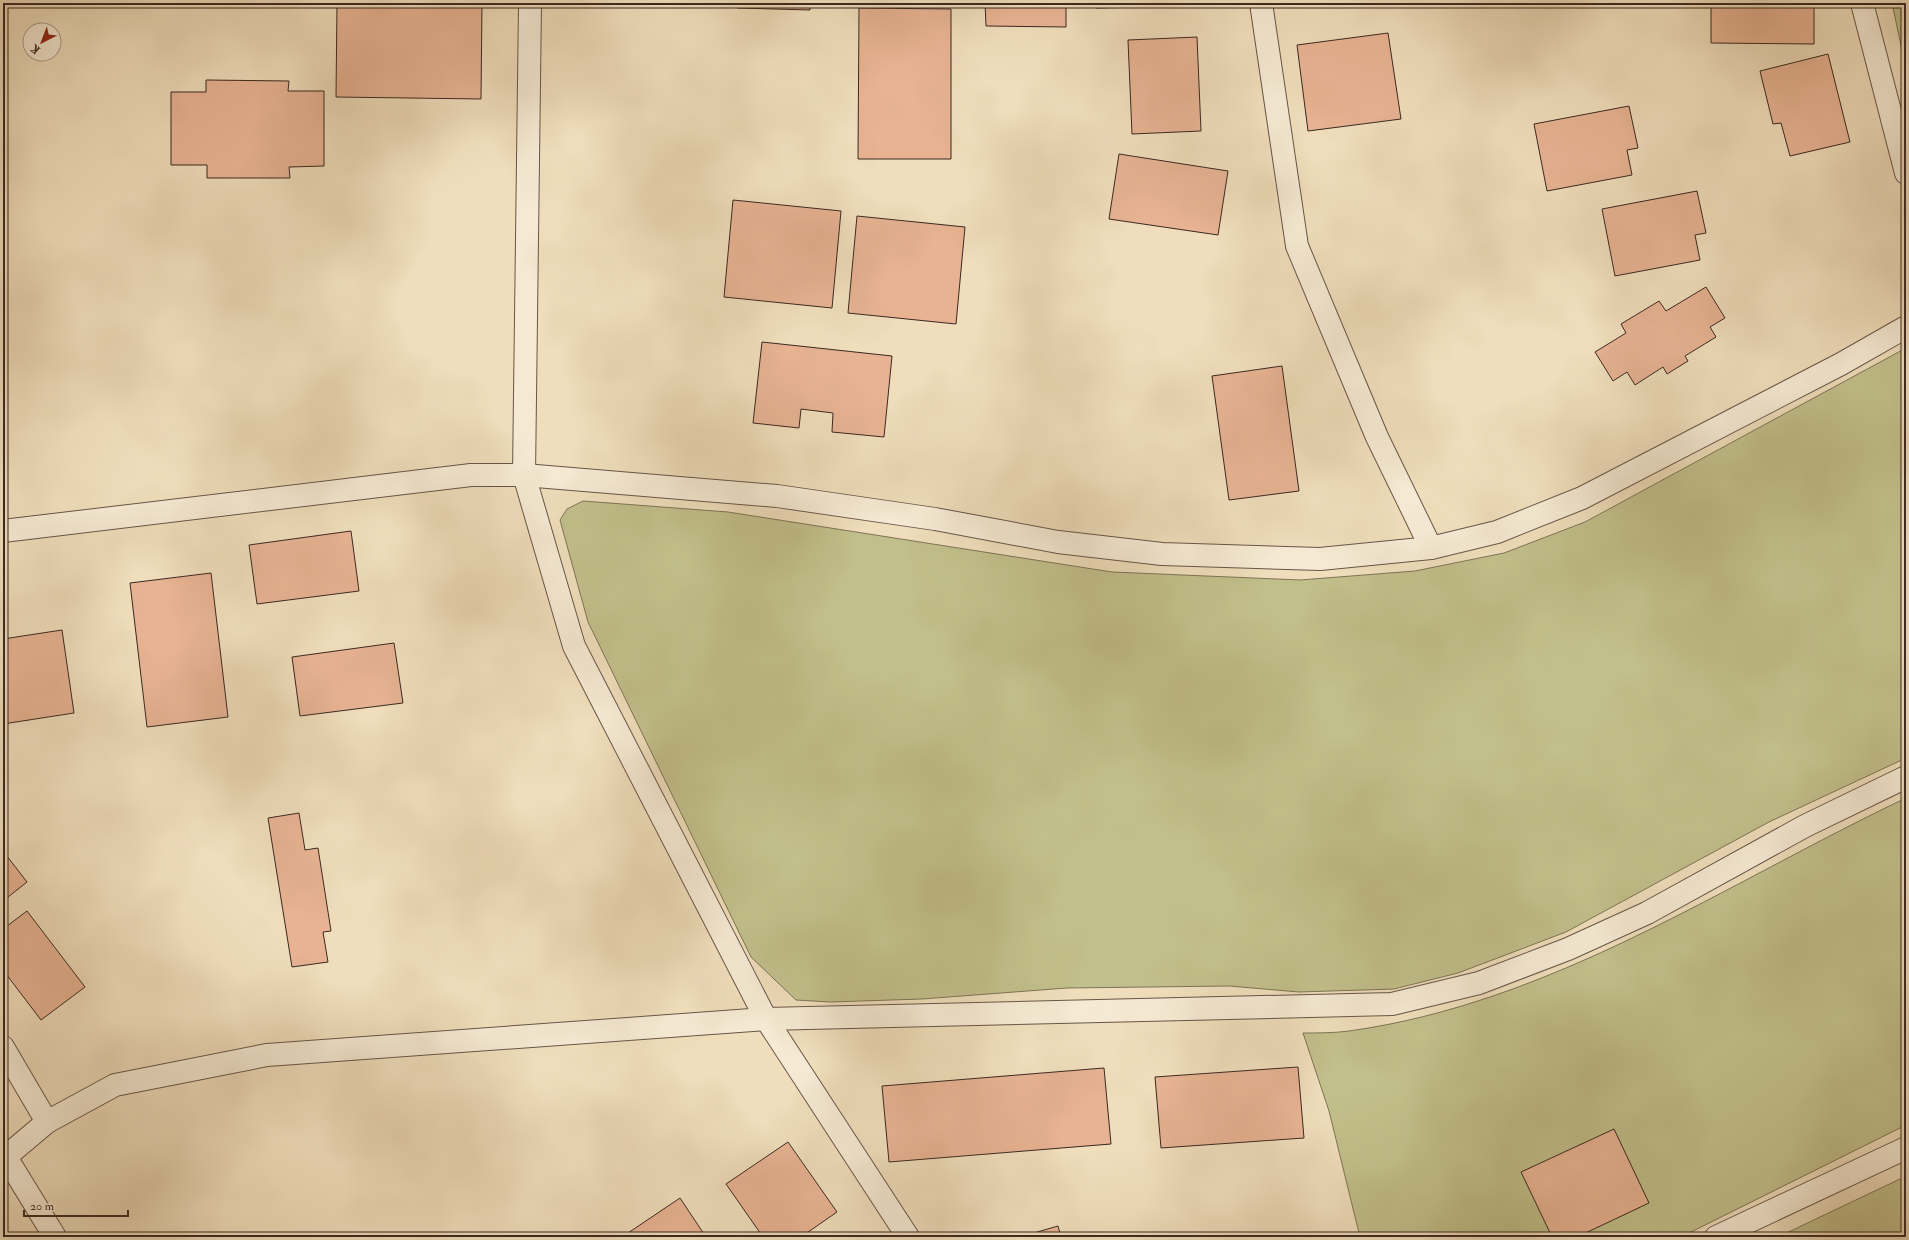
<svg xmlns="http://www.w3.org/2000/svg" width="1909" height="1240" font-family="'IM FELL Double Pica',serif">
  <rect width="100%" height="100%" fill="#efddbb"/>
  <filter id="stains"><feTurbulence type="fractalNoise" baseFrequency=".005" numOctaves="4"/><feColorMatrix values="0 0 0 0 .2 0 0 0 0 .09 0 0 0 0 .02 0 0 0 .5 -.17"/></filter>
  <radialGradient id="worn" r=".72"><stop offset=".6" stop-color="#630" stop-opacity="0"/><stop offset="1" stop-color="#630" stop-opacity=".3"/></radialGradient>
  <!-- green -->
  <g fill="#c1bf8b" stroke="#7e7456">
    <path d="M1892 3H1906V69Z"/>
    <path d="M1906 348V758L1769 822 1566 932 1458 973 1394 989 1299 992 1229 986 1067 988 922 999 830 1002 796 1000 751 957 588 622 560 520 567 509 583 501 728 512 1112 572 1300 580 1415 571 1504 553 1585 522Z"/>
    <path d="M1906 798V1125L1681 1237H1360L1329 1111 1303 1033C1318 1033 1334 1033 1349 1031 1552 1003 1725 884 1906 798Z"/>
    <path d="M1900 1179 1906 1182V1237H1778Z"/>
  </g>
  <!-- building -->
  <g fill="#e7b393" stroke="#3b2921">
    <path d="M205 3H288V7H206Z"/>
    <path d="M337 3H482L481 99 336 97Z"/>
    <path d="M737 3H810V10L737 8Z"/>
    <path d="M985 3H1066V27L986 26Z"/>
    <path d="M1096 3H1189V6L1096 8Z"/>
    <path d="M1711 3H1814V44L1711 43Z"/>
    <path d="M859 8 951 9V159H858Z"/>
    <path d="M1388 33 1401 119 1308 131 1297 45Z"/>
    <path d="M1197 37 1201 131 1132 134 1128 40Z"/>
    <path d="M1828 54 1850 142 1790 156 1781 123 1773 124 1760 71Z"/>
    <path d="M206 80 289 81 288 91H324V166L289 167 290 178H207V165H171V92H206Z"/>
    <path d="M1629 106 1638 148 1627 150 1632 175 1547 191 1534 124Z"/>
    <path d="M1119 154 1228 171 1218 235 1109 219Z"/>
    <path d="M1697 191 1706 233 1695 235 1700 260 1615 276 1602 209Z"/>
    <path d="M733 200 841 211 832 308 724 297Z"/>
    <path d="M857 216 965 227 956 324 848 313Z"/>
    <path d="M1706 287 1725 318 1710 327 1716 337 1685 356 1688 361 1667 374 1663 367 1635 385 1627 372 1613 381 1595 352 1626 333 1621 324 1659 301 1666 311Z"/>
    <path d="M762 342 892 356 884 437 832 432 833 413 801 409 799 428 753 423Z"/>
    <path d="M1282 366 1299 491 1229 500 1212 376Z"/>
    <path d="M351 531 359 591 257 604 249 545Z"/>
    <path d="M211 573 228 717 147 727 130 583Z"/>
    <path d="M62 630 74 713 3 724V639Z"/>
    <path d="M394 643 403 703 300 716 292 657Z"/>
    <path d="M299 813 305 850 318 848 331 931 323 932 328 962 292 967 268 818Z"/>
    <path d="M3 851 27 882 3 901Z"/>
    <path d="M27 911 85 987 41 1020 3 970V929Z"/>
    <path d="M1298 1067 1304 1138 1161 1148 1155 1077Z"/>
    <path d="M1104 1068 1111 1144 889 1162 882 1086Z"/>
    <path d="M1614 1129 1649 1203 1577 1237H1552L1521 1172Z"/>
    <path d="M788 1142 837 1212 801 1237H763L726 1184Z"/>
    <path d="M680 1198 706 1237H622Z"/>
    <path d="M1058 1226 1061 1237H1020Z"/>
  </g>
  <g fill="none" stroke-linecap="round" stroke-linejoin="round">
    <defs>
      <g id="minor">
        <path d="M530 3 524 475 574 646 766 1019 908 1237"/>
        <path d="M1862 3 1906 173"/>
        <path d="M3 531 471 475H524L777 496 935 519 1058 542 1162 554 1320 559 1431 548 1377 437 1297 246 1261 3"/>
        <path d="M1431 548 1497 532 1582 498 1841 364 1906 327"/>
        <path d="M3 1047 47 1122"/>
        <path d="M6 1157 55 1237"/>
        <path d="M3 1159 47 1122 115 1085 267 1055 766 1019 1392 1004 1479 983 1568 949 1647 913 1805 826 1906 777"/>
      </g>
      <path id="tertiary" d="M1716 1237 1906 1148"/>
    </defs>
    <!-- minor casing -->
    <use href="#minor" stroke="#685648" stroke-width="24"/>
    <!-- tertiary casing -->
    <use href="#tertiary" stroke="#685648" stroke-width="24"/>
    <!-- minor -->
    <use href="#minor" stroke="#f5e9d3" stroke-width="22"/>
    <!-- tertiary -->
    <use href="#tertiary" stroke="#f5e9d3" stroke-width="22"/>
  </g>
  <!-- margin -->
  <rect width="1909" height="1240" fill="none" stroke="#efddbb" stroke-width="16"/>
  <rect x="4" y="4" width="1901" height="1232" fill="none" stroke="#3b2921" stroke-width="2"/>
  <rect x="8" y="8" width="1893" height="1224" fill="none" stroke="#3b2921"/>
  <!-- north arrow -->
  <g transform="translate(42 42) rotate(222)"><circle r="19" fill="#f5e9d3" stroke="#ab9c8c"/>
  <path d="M0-3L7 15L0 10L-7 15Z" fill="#8f2418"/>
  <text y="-6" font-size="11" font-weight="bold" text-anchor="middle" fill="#3b2921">K</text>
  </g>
  <!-- scale -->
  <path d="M24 1210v6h104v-6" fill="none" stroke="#3b2921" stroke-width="2"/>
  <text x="30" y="1210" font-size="12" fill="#3b2921" stroke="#f5e9d3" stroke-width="3" paint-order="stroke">20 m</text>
  <rect width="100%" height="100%" filter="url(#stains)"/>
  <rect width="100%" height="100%" fill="url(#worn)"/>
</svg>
